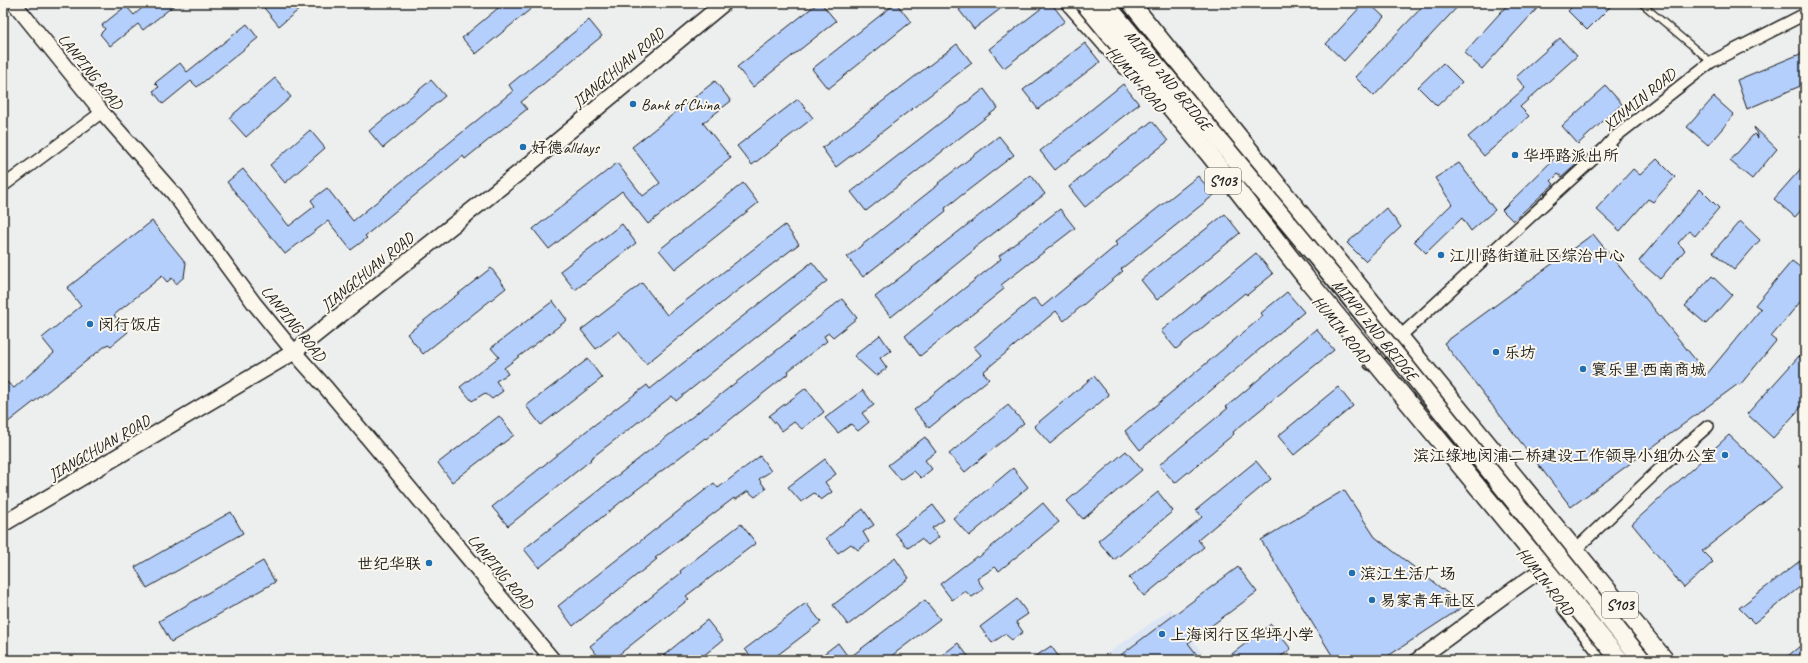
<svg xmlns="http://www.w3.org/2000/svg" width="1808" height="663" font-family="Caveat,'LXGW WenKai TC',sans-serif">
  <rect width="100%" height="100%" fill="#edefef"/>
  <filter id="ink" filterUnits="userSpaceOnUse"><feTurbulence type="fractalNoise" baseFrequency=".025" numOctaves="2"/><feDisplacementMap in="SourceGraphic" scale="8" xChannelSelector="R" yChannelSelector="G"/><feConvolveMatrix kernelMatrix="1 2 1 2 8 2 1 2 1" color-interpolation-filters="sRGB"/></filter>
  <g filter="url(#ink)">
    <!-- built -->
    <path fill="#dce5f3" d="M1171 609 1207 660H1098Z"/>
    <!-- building -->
    <g fill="#b4cffc" stroke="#1c1c1c">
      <path d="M148 3H177L143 30 138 24 110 46 100 34 105 29 102 25 126 6 134 15Z"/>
      <path d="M260 3H307L279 26Z"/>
      <path d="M504 3H538L476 54 462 38Z"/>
      <path d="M818 3H821L836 21 753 87 737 67Z"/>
      <path d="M896 3 911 22 828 89 812 69Z"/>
      <path d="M968 3H1008L974 29 959 10Z"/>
      <path d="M1048 3H1051L1065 21 1004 68 989 49Z"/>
      <path d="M1364 3H1369L1384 17 1344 61 1326 44Z"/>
      <path d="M1426 3H1461L1374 96 1355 77Z"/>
      <path d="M1509 3H1542L1482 69 1464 53Z"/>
      <path d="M1576 3H1614L1587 30 1568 11Z"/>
      <path d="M589 20 602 36 521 102 527 109 465 159 463 156 365 236 367 238 351 250 328 221 285 254 227 182 243 169 289 226 315 206 311 200 327 188 353 221 513 91 509 85Z"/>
      <path d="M247 24 258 38 197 87 191 81 163 104 153 91 159 87 155 83 180 63 187 72Z"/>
      <path d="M1560 38 1577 56 1520 107 1529 116 1484 156 1468 137 1525 88 1516 77Z"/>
      <path d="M1085 43 1100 62 1038 109 1023 90Z"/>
      <path d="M957 44 972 63 836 167 822 148Z"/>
      <path d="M1805 52V84L1747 109 1737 80Z"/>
      <path d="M1443 63 1462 82 1437 106 1418 87Z"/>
      <path d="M275 78 291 97 246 137 229 118Z"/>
      <path d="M431 80 445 96 383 148 369 131Z"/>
      <path d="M715 81 731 101 703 123 731 158 648 224 622 191 549 249 533 229 617 163 643 196 660 183 632 147Z"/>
      <path d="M1123 84 1139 104 1055 170 1040 151Z"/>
      <path d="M1606 86 1622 104 1578 144 1562 126Z"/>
      <path d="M984 89 998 108 866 211 851 192Z"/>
      <path d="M1714 97 1734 115 1708 145 1687 127Z"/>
      <path d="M798 99 813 118 752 165 737 146Z"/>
      <path d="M1152 121 1168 141 1085 207 1069 187Z"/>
      <path d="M1754 127 1777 149 1752 179 1730 161 1754 134 1758 138Z"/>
      <path d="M310 130 325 148 285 183 270 165Z"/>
      <path d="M999 136 1014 155 945 208 946 211 863 277 847 257 939 184 938 183Z"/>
      <path d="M1563 150 1579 162 1562 177 1558 174 1551 181 1554 184 1513 221 1502 210Z"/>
      <path d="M1657 159 1675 177 1653 202 1648 199 1620 231 1596 209 1633 169 1640 175Z"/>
      <path d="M1459 163 1495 210 1471 231 1462 218 1426 253 1414 241 1452 204 1435 178Z"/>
      <path d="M1805 164V206L1795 217 1774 199Z"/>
      <path d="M1031 175 1045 194 973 249 974 250 891 317 875 297Z"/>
      <path d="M1198 176 1214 195 1121 269 1123 271 1064 321 1056 311 983 372 989 379 929 428 914 410 981 355 974 347 1034 298 1042 307 1117 245 1115 242Z"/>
      <path d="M743 183 758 203 675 269 659 250Z"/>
      <path d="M1700 189 1719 208 1695 236 1689 231 1678 243 1685 250 1660 279 1639 261Z"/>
      <path d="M1386 208 1401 227 1365 261 1347 243Z"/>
      <path d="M1060 209 1075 228 1001 285 1004 289 920 356 905 336 1001 259 999 256Z"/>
      <path d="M1225 214 1240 233 1157 300 1141 280Z"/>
      <path d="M152 221 186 263 184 277 176 284 172 278 167 282 162 276 114 315 128 332 111 346 108 344 3 426V379L14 388 54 353 42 338 81 306 67 288Z"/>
      <path d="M1740 221 1760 240 1734 270 1713 252Z"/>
      <path d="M622 224 636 243 575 290 560 271Z"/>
      <path d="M785 225 799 244 729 297 646 364 619 331 596 349 581 330 642 283 667 315Z"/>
      <path d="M1593 234 1707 374 1761 309 1755 305 1792 261 1805 271V296L1771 337 1776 341 1740 385 1738 384 1571 507 1444 343Z"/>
      <path d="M1256 253 1273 274 1247 295 1245 293 1176 349 1161 331Z"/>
      <path d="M812 262 827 281 676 401 672 396 590 459 591 460 508 526 492 507 585 432 647 385 650 389Z"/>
      <path d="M491 268 506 288 423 354 407 334Z"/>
      <path d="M1712 276 1732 295 1706 324 1685 306Z"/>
      <path d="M1287 292 1304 312 1140 450 1125 431 1263 316 1261 313Z"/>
      <path d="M842 299 857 318 833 337 829 333 824 336 827 341 788 371 789 373 706 439 705 438 622 501 539 568 524 549Z"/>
      <path d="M553 301 567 320 504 368 508 374 496 381 503 391 492 399 485 393 472 401 460 387 499 357 491 348Z"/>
      <path d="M1316 329 1334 350 1233 432 1234 434 1175 483 1159 465 1228 408 1226 407 1291 352 1290 351Z"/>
      <path d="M880 335 891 351 880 358 887 368 876 376 854 356Z"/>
      <path d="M1799 356 1805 361V403L1773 438 1747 414Z"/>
      <path d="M588 359 602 378 541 425 526 406Z"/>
      <path d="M1094 376 1109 395 1050 444 1034 426Z"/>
      <path d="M1338 387 1353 406 1294 455 1278 436Z"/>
      <path d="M806 388 824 412 802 429 794 422 782 431 769 416Z"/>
      <path d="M863 390 874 405 862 413 869 422 858 431 851 424 838 433 825 418Z"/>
      <path d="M1008 405 1024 423 965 472 949 454Z"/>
      <path d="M499 416 514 435 452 482 438 463Z"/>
      <path d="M1729 435 1762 466 1782 488 1702 551 1713 562 1684 588 1632 524Z"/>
      <path d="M925 437 936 452 925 460 932 469 921 478 914 471 901 480 888 465Z"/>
      <path d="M1126 451 1142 470 1083 519 1067 501Z"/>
      <path d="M760 456 771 471 759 479 766 489 755 497 748 491 735 500 734 498 655 558 657 559 573 626 558 606 714 483 718 488Z"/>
      <path d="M825 459 836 474 825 482 832 492 821 500 814 493 801 502 788 487Z"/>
      <path d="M1256 461 1271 479 1198 540 1204 547 1144 596 1129 578 1202 517 1196 510Z"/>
      <path d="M1013 468 1028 487 969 536 953 518Z"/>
      <path d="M1344 490 1375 537 1464 606 1382 660H1335L1261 540Z"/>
      <path d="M1158 492 1173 511 1114 560 1098 541Z"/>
      <path d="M1043 503 1059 522 999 571 995 567 977 579 984 589 972 597 965 591 952 600 940 584 977 556 978 558Z"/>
      <path d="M933 505 944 520 932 528 939 537 928 545 921 539 908 548 895 533Z"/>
      <path d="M863 509 874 525 863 532 869 542 858 550 851 544 838 553 826 538Z"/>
      <path d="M231 512 243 533 147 588 135 567Z"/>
      <path d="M741 524 756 543 686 596 689 599 612 660H601L590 646 681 573 680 571Z"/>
      <path d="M1805 557V583L1754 623 1739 608Z"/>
      <path d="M895 558 909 578 848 625 833 605Z"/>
      <path d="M263 561 275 582 171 642 159 621Z"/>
      <path d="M1238 567 1257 592 1188 643 1201 660H1114Z"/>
      <path d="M1017 599 1028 614 1016 622 1023 632 1012 640 1005 634 992 643 980 627Z"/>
      <path d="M925 600 940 619 886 660H816L838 643 849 658Z"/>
      <path d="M806 603 821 622 771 660H753L745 649Z"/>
      <path d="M707 620 723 640 698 660H658Z"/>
      <path d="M1271 624 1291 649 1276 660H1224Z"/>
      <path d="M1805 642V660H1783Z"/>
      <path d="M958 643 971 660H936Z"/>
      <path d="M1051 646 1061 660H1030Z"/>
    </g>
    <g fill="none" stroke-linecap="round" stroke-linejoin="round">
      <defs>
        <path id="service" d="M1641 3 1711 62"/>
        <g id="minor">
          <path d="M3 186 102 112"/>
          <path d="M1370 364 1604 149 1615 137 1711 62 1805 14"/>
          <path d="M1575 550 1665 464 1708 426"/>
        </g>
        <g id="tertiary">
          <path d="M14 3 102 112 174 194 254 303 294 352 327 389 553 660"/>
          <path d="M1417 660C1468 625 1515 584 1569 553"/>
        </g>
        <path id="secondary" d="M3 524 294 352 526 167 724 3"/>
        <g id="primary">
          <path d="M1070 3 1127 67"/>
          <path d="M1131 3 1400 337 1665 660"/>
          <path d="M1566 607 1608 660"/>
        </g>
      </defs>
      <!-- service casing -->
      <use href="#service" stroke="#1c1c1c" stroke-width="8"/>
      <!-- minor casing -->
      <use href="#minor" stroke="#1c1c1c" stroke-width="14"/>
      <!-- tertiary casing -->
      <use href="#tertiary" stroke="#1c1c1c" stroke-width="17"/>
      <!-- secondary casing -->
      <use href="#secondary" stroke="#1c1c1c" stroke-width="18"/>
      <!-- primary casing -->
      <use href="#primary" stroke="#1c1c1c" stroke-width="20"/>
      <!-- service -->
      <use href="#service" stroke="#fbf7ec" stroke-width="5.5"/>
      <!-- minor -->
      <use href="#minor" stroke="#fbf7ec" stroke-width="11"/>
      <!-- tertiary -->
      <use href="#tertiary" stroke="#fbf7ec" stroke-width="14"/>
      <!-- secondary -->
      <use href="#secondary" stroke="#fbf7ec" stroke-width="15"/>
      <!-- primary -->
      <use href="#primary" stroke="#fbf7ec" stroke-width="17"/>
      <defs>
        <g id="rail">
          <path d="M1088 3 1627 660"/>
          <path d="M1098 3 1637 660"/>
        </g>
      </defs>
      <!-- rail casing -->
      <use href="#rail" stroke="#1c1c1c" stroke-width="4.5"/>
      <!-- rail -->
      <use href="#rail" stroke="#fbf7ec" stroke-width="3" stroke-dasharray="9" stroke-linecap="butt"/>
      <defs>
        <g id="primary-bridge">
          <path d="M1084 3 1209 154 1306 278 1620 660"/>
          <path id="s1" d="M1105 3 1348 295 1642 660"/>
        </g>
      </defs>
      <!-- primary-bridge casing -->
      <use href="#primary-bridge" stroke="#1c1c1c" stroke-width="20" stroke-linecap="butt"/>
      <!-- primary-bridge -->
      <use href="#primary-bridge" stroke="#fbf7ec" stroke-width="17"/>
    </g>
  </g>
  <!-- markers -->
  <g fill="#1f6fb2" stroke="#fbf7ec" stroke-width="1.5">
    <circle cx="633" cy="104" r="4"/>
    <circle cx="523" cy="147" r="4"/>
    <circle cx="1515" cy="155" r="4"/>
    <circle cx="1441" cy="255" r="4"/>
    <circle cx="90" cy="324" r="4"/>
    <circle cx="1496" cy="352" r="4"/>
    <circle cx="1583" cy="369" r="4"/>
    <circle cx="1725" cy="455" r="4"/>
    <circle cx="429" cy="563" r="4"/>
    <circle cx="1352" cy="573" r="4"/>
    <circle cx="1372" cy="600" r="4"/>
    <circle cx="1162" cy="634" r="4"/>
  </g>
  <g text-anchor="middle" stroke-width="4" stroke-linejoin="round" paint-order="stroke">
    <!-- shield labels -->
    <g fill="#fbf7ec" stroke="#5f5e5a" stroke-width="1">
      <rect x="1205" y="168" width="36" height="26" rx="3"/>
      <rect x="1602" y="592" width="36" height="26" rx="3"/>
    </g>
    <g font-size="15" font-weight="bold" fill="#1c1c1c">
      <text x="1223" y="186">S103</text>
      <text x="1620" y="610">S103</text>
    </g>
    <!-- street labels -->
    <g font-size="16" fill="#1c1c1c" stroke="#fbf7ec">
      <text transform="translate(618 67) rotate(-40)" y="6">JIANGCHUAN ROAD</text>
      <text transform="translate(91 71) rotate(51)" y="6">LANPING ROAD</text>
      <text transform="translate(1137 79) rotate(49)" y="6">HUMIN ROAD</text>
      <text dy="6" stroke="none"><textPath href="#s1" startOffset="100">MINPU 2ND BRIDGE</textPath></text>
      <text transform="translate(1639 99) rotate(-39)" y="6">XINMIN ROAD</text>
      <text transform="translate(367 271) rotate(-39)" y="6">JIANGCHUAN ROAD</text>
      <text transform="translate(294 323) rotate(51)" y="6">LANPING ROAD</text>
      <text transform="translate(1342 329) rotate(51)" y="6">HUMIN ROAD</text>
      <text dy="6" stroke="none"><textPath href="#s1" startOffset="424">MINPU 2ND BRIDGE</textPath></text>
      <text transform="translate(99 447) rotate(-30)" y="6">JIANGCHUAN ROAD</text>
      <text transform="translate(501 571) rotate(50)" y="6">LANPING ROAD</text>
      <text transform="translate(1546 581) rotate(52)" y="6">HUMIN ROAD</text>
    </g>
    <!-- poi labels -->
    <g font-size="16" fill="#1c1c1c" stroke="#fbf7ec" text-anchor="start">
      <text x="641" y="110">Bank of China</text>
      <text x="531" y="153">好德alldays</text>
      <text x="1523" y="161">华坪路派出所</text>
      <text x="1449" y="261">江川路街道社区综治中心</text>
      <text x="98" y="330">闵行饭店</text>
      <text x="1504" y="358">乐坊</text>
      <text x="1591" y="375">寰乐里·西南商城</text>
      <text x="1717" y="461" text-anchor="end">滨江绿地闵浦二桥建设工作领导小组办公室</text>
      <text x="421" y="569" text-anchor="end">世纪华联</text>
      <text x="1360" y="579">滨江生活广场</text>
      <text x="1380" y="606">易家青年社区</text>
      <text x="1170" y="640">上海闵行区华坪小学</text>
    </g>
  </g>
  <!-- margin -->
  <rect width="1808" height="663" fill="none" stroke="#fbf7ec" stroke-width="16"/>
  <rect x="8" y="8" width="1792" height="647" fill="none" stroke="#1c1c1c" stroke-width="1.5" filter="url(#ink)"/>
</svg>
